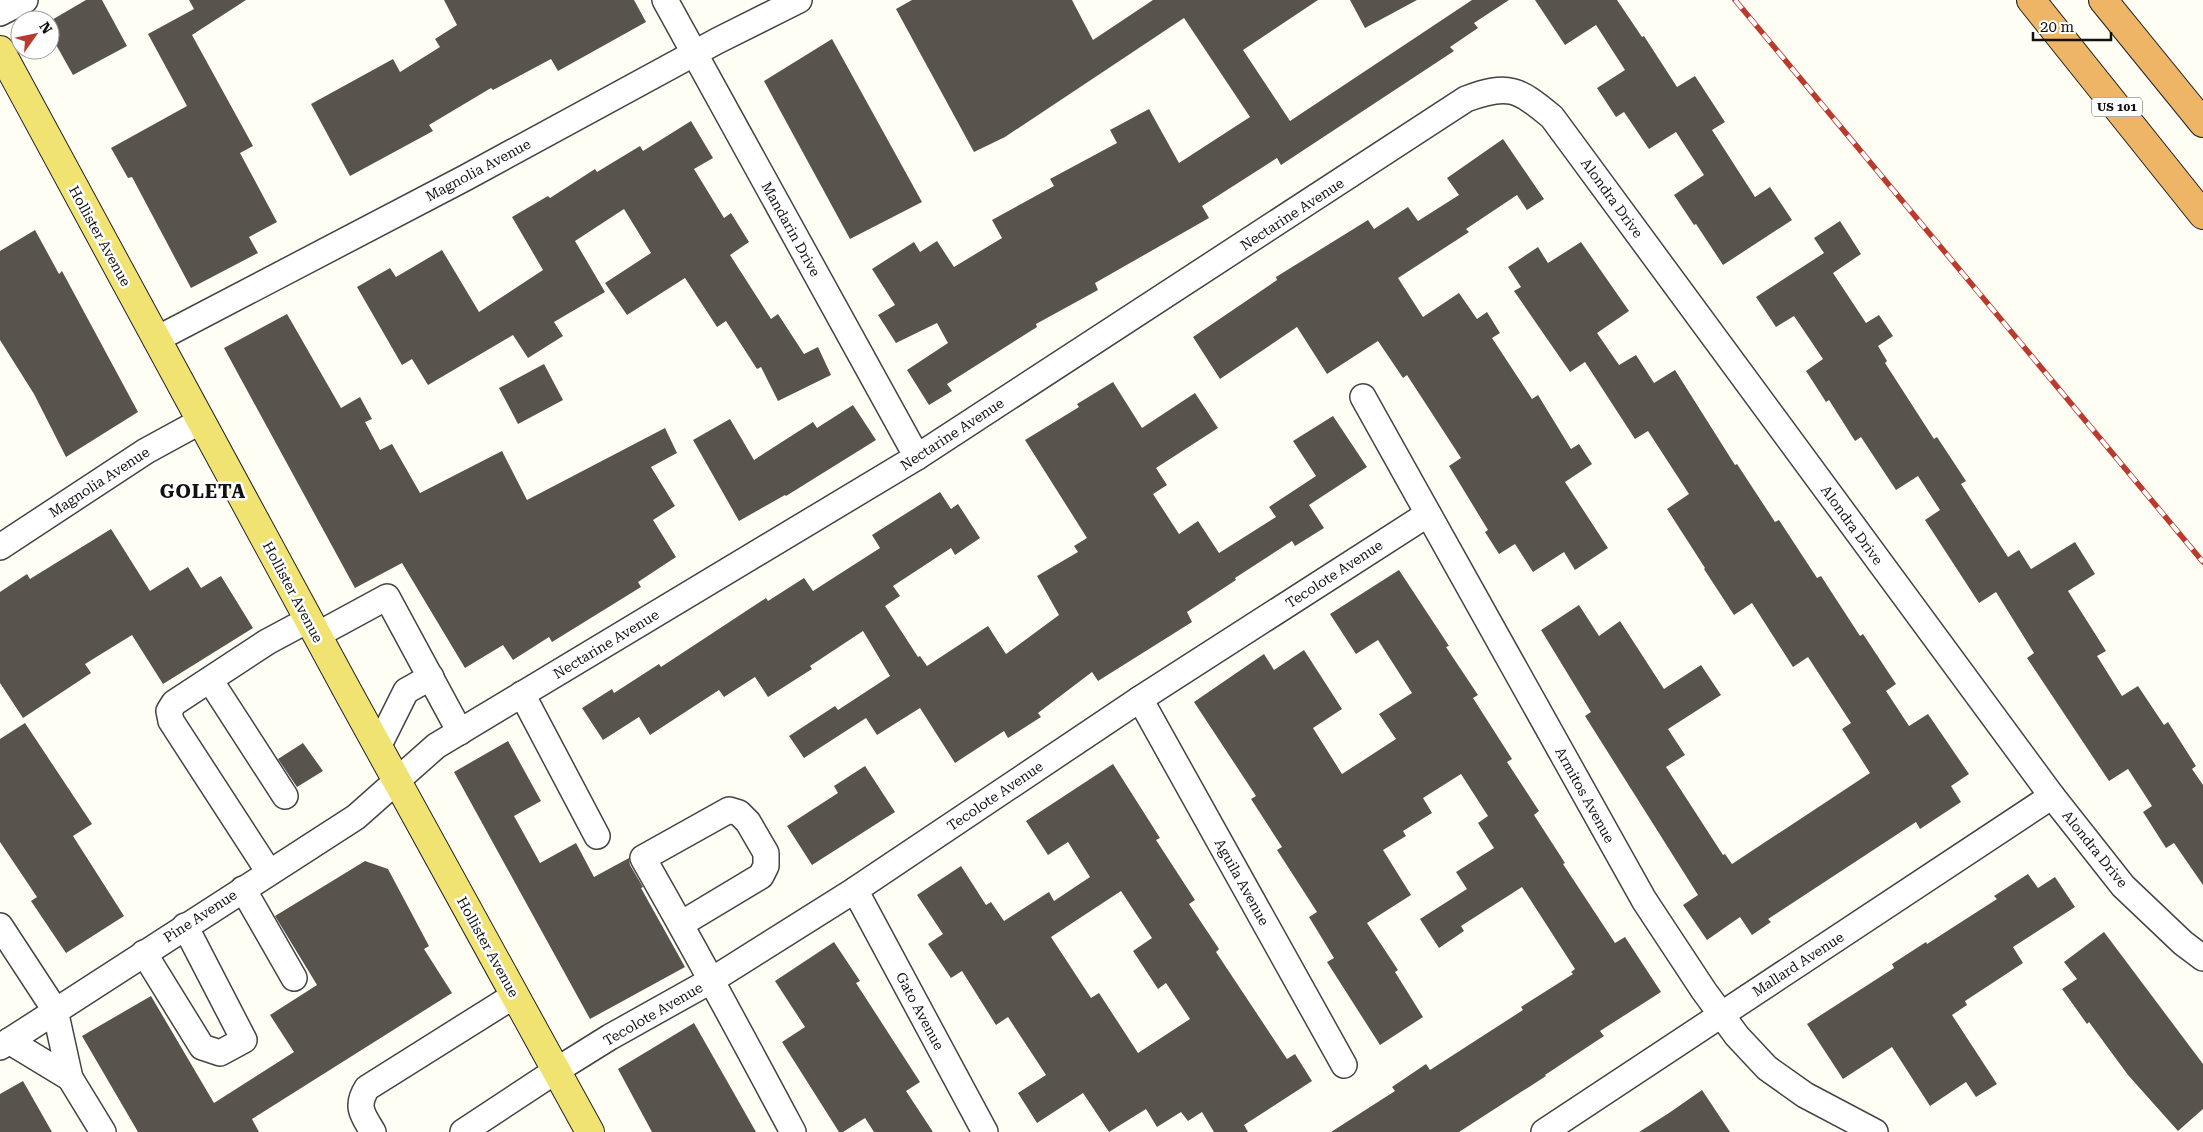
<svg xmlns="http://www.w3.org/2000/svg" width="2203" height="1132" font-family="'Roboto Serif',serif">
  <rect width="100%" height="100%" fill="#fefef5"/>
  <!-- building -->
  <g fill="#59534d" fill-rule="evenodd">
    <path d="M86 0H102L127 46 73 75 50 34V21Z"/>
    <path d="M189 0H246L192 35 253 146 240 153 277 222 249 237 258 253 191 288 132 177 128 178 111 148 187 106 148 34 194 9Z"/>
    <path d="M444 0H634L646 22 558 71 551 59 493 90 491 88 429 125 433 131 350 176 311 104 393 59 400 72 440 47 435 39 457 25Z"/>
    <path d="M912 0H1072L1093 40 1153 0H1318L1243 50 1290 121 1472 0H1509L1474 23 1478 28 1450 47 1454 51 1281 165 1277 158 1202 206 1209 218 1095 283 1098 290 1036 324 1037 327 947 384 952 391 929 405 907 370 948 343 937 323 896 343 878 315 895 305 872 269 914 242 920 252 937 241 954 267 1002 238 992 220 1054 186 1050 179 1117 143 1110 130 1149 109 1179 163 1250 117 1184 18 1005 137 974 152 896 9Z"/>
    <path d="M1350 0H1417L1365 28Z"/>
    <path d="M1535 0H1617L1642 37 1644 36 1677 87 1695 76 1725 122 1712 130 1755 197 1770 187 1792 220 1723 265 1696 224 1694 225 1674 195 1704 175 1676 132 1649 149 1624 112 1616 117 1597 88 1625 70 1596 25 1565 45Z"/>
    <path d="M832 39 922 202 850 239 764 81Z"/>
    <path d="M691 121 713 158 694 169 724 218 731 213 749 242 730 255 771 319 778 314 804 354 818 347 831 375 778 401 761 367 757 369 726 321 717 327 685 278 627 315 605 283 651 253 624 209 575 241 605 292 554 322 563 336 528 358 513 335 428 385 412 359 402 365 357 287 390 268 396 277 442 250 479 312 543 270 512 217 548 196 550 198 595 169 597 172 640 146 643 151Z"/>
    <path d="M1503 139 1544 199 1527 210 1517 195 1466 229 1469 232 1398 278 1423 317 1459 293 1477 319 1487 312 1500 333 1492 338 1532 399 1538 395 1571 449 1579 444 1592 464 1565 482 1608 548 1575 570 1564 552 1533 572 1515 544 1499 554 1485 532 1488 530 1449 466 1461 458 1407 375 1403 378 1378 341 1327 374 1297 327 1220 379 1193 337 1277 280 1276 277 1368 220 1374 229 1408 207 1418 221 1459 195 1447 178Z"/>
    <path d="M1840 221 1861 254 1833 273 1866 323 1879 315 1893 336 1878 346 1887 361 1885 363 1934 439 1937 437 1966 481 1961 484 2008 557 2019 550 2031 569 2075 542 2095 574 2068 591 2106 651 2097 656 2122 696 2138 686 2164 725 2168 722 2196 766 2192 769 2203 785V885L2174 843 2166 848 2143 812 2152 806 2128 769 2109 781 2027 658 2034 653 1996 592 1979 603 1925 520 1940 510 1918 476 1896 490 1861 437 1855 441 1829 400 1826 402 1806 371 1823 359 1794 316 1776 327 1756 297 1824 253 1814 238Z"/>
    <path d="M35 230 59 274 62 271 138 412 66 457 34 394 0 340V251Z"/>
    <path d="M1581 242 1629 311 1597 333 1619 365 1636 355 1654 383 1675 370 1735 465 1737 464 1775 522 1779 520 1817 578 1821 576 1860 636 1863 634 1896 684 1886 691 1909 726 1928 714 1969 774 1951 786 1961 802 1920 829 1916 822 1768 919 1771 922 1752 935 1740 917 1707 940 1683 905 1698 895 1585 716 1591 712 1541 630 1579 605 1599 636 1620 621 1664 689 1701 665 1721 695 1668 729 1685 755 1666 767 1723 855 1725 854 1732 864 1870 773 1842 729 1851 723 1808 657 1793 667 1752 603 1734 615 1704 569 1705 568 1667 509 1689 494 1648 431 1635 439 1585 362 1570 372 1514 291 1521 287 1508 267 1538 247 1548 263Z"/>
    <path d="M287 314 341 408 360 397 372 419 365 422 380 450 392 444 420 493 502 451 527 500 665 428 677 453 651 467 675 506 653 520 676 557 638 582 641 587 552 642 549 637 513 660 503 645 465 668 402 563 355 588 224 348Z"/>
    <path d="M544 364 563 400 518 424 499 388Z"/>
    <path d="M1113 382 1142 428 1195 393 1218 428 1156 468 1167 485 1153 494 1179 534 1198 521 1219 553 1276 517 1269 507 1316 476 1293 441 1333 416 1367 467 1309 505 1324 528 1295 546 1292 541 1235 578 1236 580 1187 612 1192 622 1098 681 1092 672 1038 713 1041 717 1008 738 1004 731 955 763 920 708 877 735 866 718 804 758 789 736 835 706 838 710 890 676 863 631 810 666 812 669 768 697 755 677 724 697 719 690 650 735 639 717 603 740 582 708 612 689 614 693 659 664 661 667 766 598 768 601 804 578 813 591 880 548 872 535 940 492 951 509 958 504 980 538 955 555 951 548 893 586 900 596 885 606 918 657 920 656 927 666 988 626 1006 654 1059 615 1037 576 1078 552 1074 546 1087 538 1025 440 1079 407 1077 404Z"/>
    <path d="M853 405 876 440 786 496 785 495 739 521 693 440 730 419 754 460 813 422 817 428Z"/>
    <path d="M111 529 150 591 188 567 201 588 221 576 253 628 163 684 132 635 85 664 91 673 23 718 0 683V592L27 574 30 579Z"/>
    <path d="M1399 570 1449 646 1446 647 1478 695 1473 698 1512 759 1507 762 1539 811 1534 815 1565 863 1563 864 1615 943 1625 937 1661 992 1600 1031 1604 1036 1545 1075 1546 1076 1459 1132H1331L1395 1091 1392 1087 1426 1064 1430 1070 1523 1010 1521 1007 1573 974 1571 972 1575 969 1522 887 1461 926 1464 931 1439 948 1420 919 1467 889 1456 872 1494 848 1478 823 1488 816 1461 774 1423 798 1432 813 1403 831 1406 836 1383 850 1411 895 1367 923 1398 970 1395 972 1423 1017 1380 1045 1327 962 1334 958 1309 917 1317 912 1277 850 1282 847 1251 799 1256 796 1194 702 1264 654 1274 670 1304 650 1342 709 1313 728 1342 774 1396 739 1379 714 1412 693 1378 640 1356 654 1330 614Z"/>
    <path d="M25 723 92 824 73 836 124 916 66 953 31 901 37 897 0 842V739Z"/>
    <path d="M508 741 541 801 514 816 540 863 576 843 594 877 629 858 630 865 643 887 641 888 685 967 590 1019 454 772Z"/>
    <path d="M303 743 323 771 297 787 278 759Z"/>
    <path d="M1113 764 1160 838 1156 840 1195 900 1189 904 1219 949 1216 952 1287 1059 1295 1054 1312 1081 1244 1125 1248 1132H1214L1202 1112 1188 1121 1181 1112 1157 1127 1146 1109 1109 1132 1083 1093 1037 1123 1018 1093 1046 1075 1008 1017 996 1025 962 971 951 978 928 944 943 934 917 895 961 866 986 905 991 902 1004 921 1049 892 1054 901 1090 877 1068 842 1048 855 1026 821ZM1121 891 1152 938 1133 951 1158 989 1166 983 1190 1019 1138 1053 1099 993 1091 998 1051 937Z"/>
    <path d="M865 766 895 812 812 865 787 826 838 793 834 786Z"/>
    <path d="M365 861 388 869 429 946 424 949 452 993 252 1119 259 1132H138L82 1036 151 996 214 1103 294 1052 270 1015 317 985 275 916Z"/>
    <path d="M2028 874 2038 888 2055 877 2075 907 2013 947 2023 963 1965 1001 1967 1005 1952 1015 1997 1084 1976 1097 1966 1082 1930 1106 1892 1047 1843 1079 1807 1024 1894 968 1892 964 1926 942 1927 944 1997 899 1994 896Z"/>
    <path d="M2104 932 2203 1064V1109L2178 1131 2128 1075 2089 1022 2087 1024 2062 989 2077 979 2064 962Z"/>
    <path d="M834 942 860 981 856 983 920 1082 906 1091 933 1132H874L865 1118 843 1132H839L782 1042 805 1027 775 981Z"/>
    <path d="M694 1023 756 1132H652L618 1069Z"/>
    <path d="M23 1081 52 1132H0V1094Z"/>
    <path d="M1702 1090 1730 1132H1639L1669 1113Z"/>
  </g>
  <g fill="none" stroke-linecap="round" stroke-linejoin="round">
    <defs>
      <g id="minor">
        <path d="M665 0 917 457"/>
        <path d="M0 13 25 0"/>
        <path d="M157 339 465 178 717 41 799 0"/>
        <path d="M1363 397 1644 900 1704 991 1737 1036 1767 1068 1805 1095 1875 1132"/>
        <path d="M0 547 146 451 201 421"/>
        <path d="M317 635 387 597 460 732"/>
        <path d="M210 680 285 796"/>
        <path d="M522 694 597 836"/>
        <path d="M1140 699 1344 1065"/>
        <path d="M378 747 406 691 431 677"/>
        <path d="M269 872 171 721 169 711 174 703 267 642 308 620"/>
        <path d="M243 889 294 978"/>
        <path d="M855 890 985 1132"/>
        <path d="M681 924 761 876 766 866V853L748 822 739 813 729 810 643 858C695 949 744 1040 793 1132"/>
        <path d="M0 926 55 1010 70 1078 9 1041"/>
        <path d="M144 953 202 1047 220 1053 244 1040 185 926"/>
        <path d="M0 1047 356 817 436 746 917 457 1466 99C1509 83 1518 89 1552 117L2052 796 2123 886 2183 943 2203 958"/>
        <path d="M70 1078 103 1132"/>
        <path d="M373 1132C363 1115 355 1107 367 1088L515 995"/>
        <path d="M463 1132 557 1070 610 1037 712 980 855 890 1140 699 1428 514"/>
        <path d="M1544 1132 2052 796"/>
      </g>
      <path id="major" d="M0 50 348 692 590 1132"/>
      <g id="highway">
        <path d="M2031 0 2203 215"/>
        <path d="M2103 0 2203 123"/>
      </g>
    </defs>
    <!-- minor casing -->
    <use href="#minor" stroke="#444" stroke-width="28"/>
    <!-- major casing -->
    <use href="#major" stroke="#222" stroke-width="30"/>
    <!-- highway casing -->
    <use href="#highway" stroke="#222" stroke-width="30"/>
    <!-- minor -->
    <use href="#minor" stroke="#fff" stroke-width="25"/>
    <!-- major -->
    <use href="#major" stroke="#f1e372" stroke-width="28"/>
    <!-- highway -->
    <use href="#highway" stroke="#edb565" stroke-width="28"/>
    <defs>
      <path id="rail" d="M1735 0 2203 562"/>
    </defs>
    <!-- rail casing -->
    <use href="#rail" stroke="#bb3a2e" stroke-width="5.5"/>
    <!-- rail -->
    <use href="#rail" stroke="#fff" stroke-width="4" stroke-dasharray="11" stroke-linecap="butt"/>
  </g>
  <g text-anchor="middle" stroke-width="5" stroke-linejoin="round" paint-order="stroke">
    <!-- shield labels -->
    <rect fill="#fff" stroke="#585858" stroke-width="1" x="2092" y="97.5" width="50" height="19" rx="4"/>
    <g font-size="12" font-weight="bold" fill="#111">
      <text x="2117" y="111">US 101</text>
    </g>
    <!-- street labels -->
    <g font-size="14" fill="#111" stroke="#fff">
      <text transform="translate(478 170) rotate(-28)" y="5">Magnolia Avenue</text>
      <text transform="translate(1612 198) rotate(54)" y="5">Alondra Drive</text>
      <text transform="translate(1292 214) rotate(-33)" y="5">Nectarine Avenue</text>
      <text transform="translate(791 229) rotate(61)" y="5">Mandarin Drive</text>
      <text transform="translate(100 236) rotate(61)" y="5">Hollister Avenue</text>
      <text transform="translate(952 434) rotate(-33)" y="5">Nectarine Avenue</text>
      <text transform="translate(99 482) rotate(-33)" y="5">Magnolia Avenue</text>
      <text transform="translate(1852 525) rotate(54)" y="5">Alondra Drive</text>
      <text transform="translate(1334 574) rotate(-33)" y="5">Tecolote Avenue</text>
      <text transform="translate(293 592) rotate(62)" y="5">Hollister Avenue</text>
      <text transform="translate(606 644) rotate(-31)" y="5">Nectarine Avenue</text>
      <text transform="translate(1585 795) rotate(61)" y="5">Armitos Avenue</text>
      <text transform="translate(995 796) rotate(-34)" y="5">Tecolote Avenue</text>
      <text transform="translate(2095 849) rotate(51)" y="5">Alondra Drive</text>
      <text transform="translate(1242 882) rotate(61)" y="5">Aguila Avenue</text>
      <text transform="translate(200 916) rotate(-33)" y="5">Pine Avenue</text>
      <text transform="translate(488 947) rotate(61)" y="5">Hollister Avenue</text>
      <text transform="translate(1798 964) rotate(-33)" y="5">Mallard Avenue</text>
      <text transform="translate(920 1011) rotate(62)" y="5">Gato Avenue</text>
      <text transform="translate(653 1014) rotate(-30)" y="5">Tecolote Avenue</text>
    </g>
    <!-- district labels -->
    <g font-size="19" font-weight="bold" letter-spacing="1" fill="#111" stroke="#fff">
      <text x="203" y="498">GOLETA</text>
    </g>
  </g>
  <!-- north arrow -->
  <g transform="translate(35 35) rotate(57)"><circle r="24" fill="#ffffff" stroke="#a0a0a0"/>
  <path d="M0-4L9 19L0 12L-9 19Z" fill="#bb3a2e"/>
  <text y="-8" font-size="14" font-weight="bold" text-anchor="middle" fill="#111111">N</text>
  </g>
  <!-- scale -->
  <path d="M2033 32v8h78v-8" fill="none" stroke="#111111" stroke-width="2.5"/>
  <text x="2040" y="32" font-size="15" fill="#111111" stroke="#ffffff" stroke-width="4" paint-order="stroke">20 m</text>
</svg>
